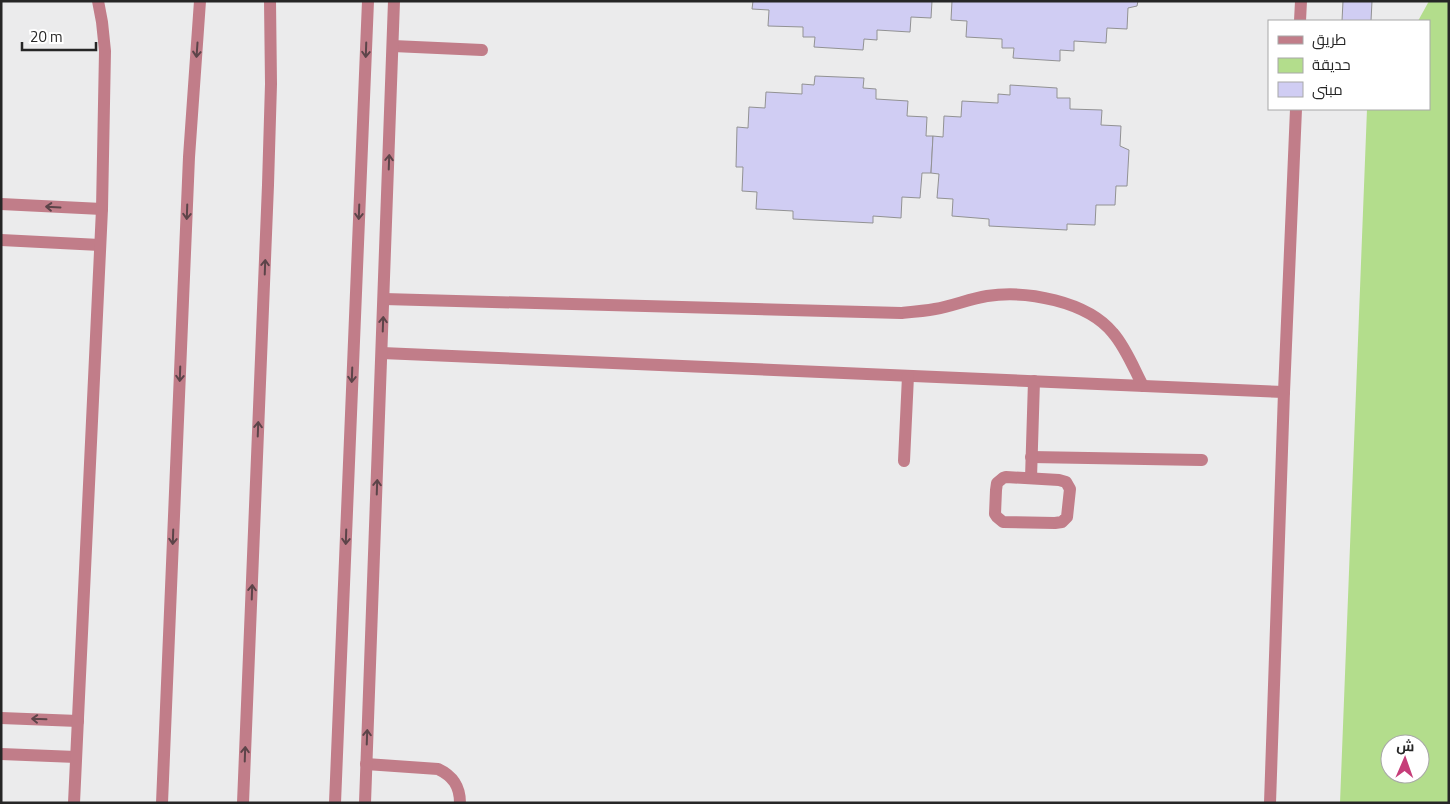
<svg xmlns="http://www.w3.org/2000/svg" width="1450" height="804" font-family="'Titillium Web',Cairo,sans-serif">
  <rect width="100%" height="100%" fill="#ebebec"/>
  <!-- green -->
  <path fill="#b3dd8c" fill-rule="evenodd" d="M1429 1H1449V803H1340L1367 109H1429V21H1418ZM1390 744H1420V774H1390Z"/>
  <!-- building -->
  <g fill="#d0cdf3" stroke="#929293">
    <path d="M753 1H932L931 18 911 17 910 32 877 30V40L864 39 863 50 814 47 815 37H803V27L768 26 769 10 752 9Z"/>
    <path d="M952 1H1138L1137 6 1128 8 1127 29 1107 28 1106 43 1074 41V51L1060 50V61L1013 58 1014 48H1002V39L966 37 967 21 951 20Z"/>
    <path d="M1343 1H1372L1371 21H1342Z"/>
    <path d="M815 76 864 78 863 88 876 89V99L908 101 907 116 927 117 926 136H933L931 173H922L920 198 902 197 901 218 873 216V223L793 219V211L756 209 757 192 742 191 743 167H736L737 127 748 128 749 107 765 108 766 92 802 94V84L814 85Z"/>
    <path d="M1010 85 1057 88V98H1070V109L1102 110 1101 125 1121 126 1120 146 1129 150 1127 186H1116L1115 205H1096L1095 225 1067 224V230L989 226V219L952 216 953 199 937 198 939 174 931 173 933 136 943 137 944 116 961 117 962 101 998 103V94L1010 95Z"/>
  </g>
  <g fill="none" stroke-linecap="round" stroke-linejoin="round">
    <!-- minor -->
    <g stroke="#c17d89" stroke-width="12">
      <path d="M1300 21 1301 1"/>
      <path d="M393 46 482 50"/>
      <path d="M1 204 102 209"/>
      <path d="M1 240 100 245"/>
      <path d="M384 299 901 313C912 312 924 311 935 309 953 306 969 299 987 296 1026 290 1087 301 1113 333 1126 348 1134 369 1143 386"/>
      <path d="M382 353 1284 392"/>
      <path d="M1031 457 1202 460"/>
      <path d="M904 461 908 376"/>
      <path d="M1006 477 1059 480 1066 482 1070 489 1067 517 1062 522 1055 523 1003 522 997 517 995 514 996 490 997 483 1003 478Z"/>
      <path d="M1031 478 1034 381"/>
      <path d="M1 718 78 721"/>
      <path d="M1 754 76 757"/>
      <path d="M366 764 438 769C453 776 460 786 460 803"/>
      <path d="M74 803 102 209 105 51 102 22 98 1"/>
      <path d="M162 803 189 157 200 1"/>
      <path d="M243 803 268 185 271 84 270 1"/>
      <path d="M335 803 368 1"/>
      <path d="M365 803 394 1"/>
      <path d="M1270 803 1284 392 1296 109"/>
    </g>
  </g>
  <!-- one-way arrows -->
  <defs><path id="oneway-shaft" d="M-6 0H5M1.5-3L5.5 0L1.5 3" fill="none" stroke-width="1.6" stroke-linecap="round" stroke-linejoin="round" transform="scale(1.25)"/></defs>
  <g stroke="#5c4449">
    <use href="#oneway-shaft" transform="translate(197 50) rotate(94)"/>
    <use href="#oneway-shaft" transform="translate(366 50) rotate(92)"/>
    <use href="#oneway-shaft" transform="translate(389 162) rotate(-88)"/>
    <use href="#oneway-shaft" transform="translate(53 207) rotate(-177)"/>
    <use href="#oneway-shaft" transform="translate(187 212) rotate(92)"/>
    <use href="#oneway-shaft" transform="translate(359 212) rotate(92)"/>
    <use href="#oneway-shaft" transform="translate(265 267) rotate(-88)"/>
    <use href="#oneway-shaft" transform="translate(383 324) rotate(-88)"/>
    <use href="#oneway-shaft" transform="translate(180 374) rotate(92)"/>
    <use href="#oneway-shaft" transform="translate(352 375) rotate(92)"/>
    <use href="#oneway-shaft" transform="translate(258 429) rotate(-88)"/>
    <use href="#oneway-shaft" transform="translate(377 487) rotate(-88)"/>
    <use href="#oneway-shaft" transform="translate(173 537) rotate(92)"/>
    <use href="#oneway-shaft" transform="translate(346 537) rotate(92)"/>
    <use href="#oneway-shaft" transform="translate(252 592) rotate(-88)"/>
    <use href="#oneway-shaft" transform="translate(39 719) rotate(-178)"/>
    <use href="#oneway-shaft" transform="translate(367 737) rotate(-88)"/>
    <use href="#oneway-shaft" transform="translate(245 754) rotate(-88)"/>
  </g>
  <!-- border -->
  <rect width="1450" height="804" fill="none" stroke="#262626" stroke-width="5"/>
  <!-- legend -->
  <rect x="1268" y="20" width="162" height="90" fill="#ffffff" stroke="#a8a8a8"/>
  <rect x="1278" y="36" width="25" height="8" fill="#c17d89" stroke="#a8a8a8"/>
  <text x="1312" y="45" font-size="15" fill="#262626">طريق</text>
  <rect x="1278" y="58" width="25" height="15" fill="#b3dd8c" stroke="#a8a8a8"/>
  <text x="1312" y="70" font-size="15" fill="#262626">حديقة</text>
  <rect x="1278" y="82" width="25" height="15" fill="#d0cdf3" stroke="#a8a8a8"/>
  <text x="1312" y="95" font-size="15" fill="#262626">مبنى</text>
  <!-- north arrow -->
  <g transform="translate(1405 759) rotate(2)"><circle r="24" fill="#ffffff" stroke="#a8a8a8"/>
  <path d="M0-4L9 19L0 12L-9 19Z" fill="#c63d79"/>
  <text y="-8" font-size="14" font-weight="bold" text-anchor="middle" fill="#262626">ش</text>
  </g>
  <!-- scale -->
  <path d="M22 42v8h74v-8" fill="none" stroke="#262626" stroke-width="2.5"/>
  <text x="30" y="42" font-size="15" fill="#262626" stroke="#ffffff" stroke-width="4" paint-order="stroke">20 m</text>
</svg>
